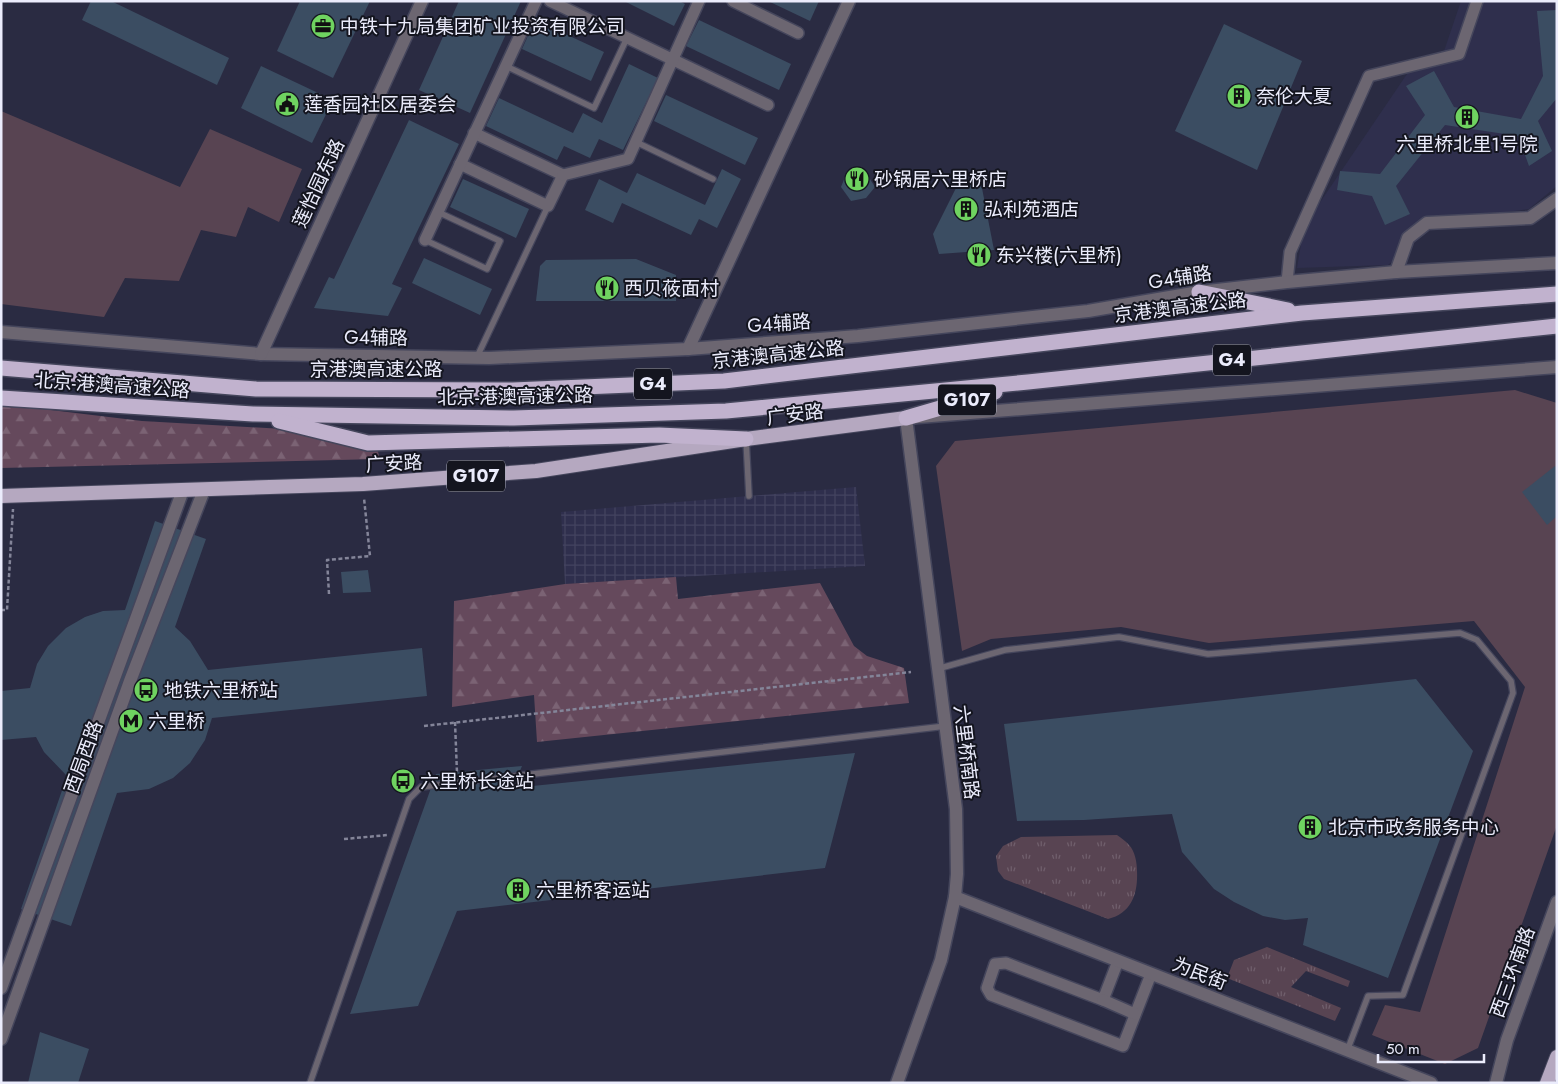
<svg xmlns="http://www.w3.org/2000/svg" width="1558" height="1084" font-family="Jost,'Noto Sans SC',sans-serif">
  <defs>
    <pattern id="industrial-grid" width="8" height="8" patternUnits="userSpaceOnUse" patternTransform="scale(1.25)"><rect width="8" height="8" fill="#2f2f4d"/><path d="M0 4h8M4 0v8" fill="none" stroke="#43435f"/></pattern>
    <pattern id="grass-tufts" width="24" height="20" patternUnits="userSpaceOnUse" patternTransform="scale(1.25)"><rect width="24" height="20" fill="#584452"/><path d="M3 7l-1-3M5 7V3M7 7l1-3M15 17l-1-3M17 17v-4M19 17l1-3" fill="none" stroke="#705f6c"/></pattern>
    <pattern id="forest-firs" width="22" height="20" patternUnits="userSpaceOnUse" patternTransform="scale(1.25)"><rect width="22" height="20" fill="#65495c"/><path d="M5 1l3.5 6h-7zM16 11l3.5 6h-7z" fill="#7b6374"/></pattern>
  </defs>
  <rect width="100%" height="100%" fill="#2a2b42"/>
  <!-- built -->
  <path fill="#2f2f4d" d="M1461 1H1557V186L1529 209 1437 221 1388 265 1297 268 1304 226 1409 71 1442 57Z"/>
  <!-- industrial -->
  <path fill="url(#industrial-grid)" d="M856 487 865 566 565 584 561 512Z"/>
  <!-- grass -->
  <g fill="url(#grass-tufts)">
    <path d="M1117 835C1121 838 1126 841 1129 845 1135 851 1137 863 1137 871 1138 893 1132 913 1108 919L1004 879 998 871 996 856 1003 846 1021 837Z"/>
    <path d="M1267 947 1350 981 1348 987 1306 971 1291 987 1341 1008 1335 1021 1227 978 1234 960Z"/>
  </g>
  <!-- forest -->
  <g fill="url(#forest-firs)">
    <path d="M1 404 142 421 283 429 377 448 380 459 1 468Z"/>
    <path d="M676 577 678 599 820 583 854 646 867 656 904 668 909 703 537 742 534 695 452 707 454 601 565 584Z"/>
  </g>
  <!-- green -->
  <g fill="#584452">
    <path d="M1 111 180 187 210 129 302 169 279 222 248 207 236 237 201 230 179 281 125 278 104 317 1 304Z"/>
    <path d="M1515 390 1557 403V825L1478 1048 1445 1064 1372 1035 1385 1005 1420 1012 1525 687 1474 621 1209 643 1121 627 991 639 962 651 936 466 955 441Z"/>
  </g>
  <!-- building -->
  <g fill="#3b4d62">
    <path d="M91 1H111L229 58 217 85 82 20Z"/>
    <path d="M300 1H370L333 78 277 51Z"/>
    <path d="M459 1H521L470 113 419 90Z"/>
    <path d="M624 1H679L685 4 674 26Z"/>
    <path d="M768 1H819L810 21Z"/>
    <path d="M1557 10V98L1538 121 1552 151 1529 166 1518 136 1445 125 1396 186 1410 214 1385 225 1372 196 1337 190 1340 171 1380 174 1425 115 1406 86 1434 71 1454 107 1521 119 1543 76 1537 11Z"/>
    <path d="M535 20 604 52 591 81 522 49Z"/>
    <path d="M699 20 791 64 779 90 686 46Z"/>
    <path d="M1224 24 1302 61 1257 170 1175 131Z"/>
    <path d="M629 64 658 78 623 150 599 139 590 158 564 146 557 160 486 126 499 98 573 133 583 113 602 123Z"/>
    <path d="M261 66 333 100 312 143 241 108Z"/>
    <path d="M666 95 758 138 745 165 654 121Z"/>
    <path d="M409 120 459 144 392 284 402 288 388 316 314 308 329 277 334 279Z"/>
    <path d="M722 169 741 179 717 228 699 219 691 235 622 203 613 223 585 210 599 179 627 193 637 173 705 205Z"/>
    <path d="M864 170 875 187 866 198 851 201 841 187 847 172Z"/>
    <path d="M463 179 529 209 516 238 450 207Z"/>
    <path d="M981 183 994 250 939 254 933 234 958 184Z"/>
    <path d="M424 258 492 289 480 315 412 283Z"/>
    <path d="M636 259 676 275V301H536L540 266 546 260Z"/>
    <path d="M1555 466 1557 468V516L1547 525 1522 492Z"/>
    <path d="M155 521 206 539 175 627 190 641 208 670 422 648 427 696 212 718 205 740 190 763 173 778 149 789 117 793 71 926 21 909 67 776 44 752 36 737 1 740V691L30 688 37 664 48 646 66 628 85 617 103 611 125 610Z"/>
    <path d="M368 570 371 592 343 593 341 572Z"/>
    <path d="M1416 679 1473 751 1388 978 1303 945 1308 918 1285 920 1263 916 1234 902 1214 889 1182 852 1172 814 1084 820 1017 821 1004 724Z"/>
    <path d="M855 753 825 868 457 911 418 1006 350 1014 436 774 522 766 513 788Z"/>
    <path d="M40 1032 89 1049 78 1083H28Z"/>
  </g>
  <g fill="none" stroke-linecap="round" stroke-linejoin="round">
    <defs>
      <g id="service">
        <path d="M506 66 594 108 627 38"/>
        <path d="M636 142 713 179"/>
        <path d="M425 240 487 269 500 241 438 212"/>
        <path d="M477 357 548 206"/>
        <path d="M746 439 749 496"/>
        <path d="M937 669 1005 650 1119 637 1208 654 1460 633 1477 640 1511 681 1513 693 1403 995 1368 996 1347 1051"/>
        <path d="M310 1083 409 799 421 787 946 726"/>
      </g>
      <g id="minor">
        <path d="M550 1 768 105"/>
        <path d="M733 1 798 33"/>
        <path d="M460 164 548 206 563 175 474 133"/>
        <path d="M563 175 628 159 699 1"/>
        <path d="M425 240 536 1"/>
        <path d="M1287 282 1290 252 1369 76 1459 54 1477 1"/>
        <path d="M1118 961 1103 1000 1006 963 995 964 987 988 991 995 1123 1046 1151 974"/>
        <path d="M1103 1000 1135 1014"/>
      </g>
      <g id="tertiary">
        <path d="M1396 272 1408 238 1427 223 1530 218 1557 199"/>
        <path d="M1 332 261 354 489 358 688 349 858 336 1088 311 1199 292 1287 282 1396 272 1557 263"/>
        <path d="M688 349 849 1"/>
        <path d="M261 354 422 1"/>
        <path d="M955 897 1431 1083"/>
        <path d="M1 988 183 490"/>
        <path d="M1 1039 130 681 204 490"/>
        <path d="M897 1083 941 960 955 897 957 874 956 809 906 418 1557 367"/>
        <path d="M1496 1083 1507 1040 1557 902"/>
      </g>
      <g id="trunk">
        <path d="M1 496 363 484 536 471 746 439 906 418"/>
        <path d="M1547 1083 1557 1057"/>
      </g>
      <g id="motorway">
        <path d="M1199 292 1288 310"/>
        <path d="M1 368 256 389 513 390 724 381 1302 313 1557 294"/>
        <path d="M1 398 253 414 514 418 726 411 1028 382 1557 326"/>
        <path d="M906 418 995 392"/>
        <path d="M279 421 368 443 659 435 746 439"/>
      </g>
    </defs>
    <!-- service casing -->
    <use href="#service" stroke="#45465c" stroke-width="8"/>
    <!-- minor casing -->
    <use href="#minor" stroke="#45465c" stroke-width="14"/>
    <!-- tertiary casing -->
    <use href="#tertiary" stroke="#45465c" stroke-width="15"/>
    <!-- trunk casing -->
    <use href="#trunk" stroke="#45465c" stroke-width="16"/>
    <!-- motorway casing -->
    <use href="#motorway" stroke="#45465c" stroke-width="18"/>
    <!-- path -->
    <g stroke="#848599" stroke-width="2.5" stroke-dasharray="4 2.5" stroke-linecap="butt">
      <path d="M329 594 327 560 370 556 364 498"/>
      <path d="M1 610H7L13 509"/>
      <path d="M455 722 457 773"/>
      <path d="M424 726 911 672"/>
      <path d="M344 839 388 835"/>
    </g>
    <!-- service -->
    <use href="#service" stroke="#6c6671" stroke-width="5.5"/>
    <!-- minor -->
    <use href="#minor" stroke="#6c6671" stroke-width="11"/>
    <!-- tertiary -->
    <use href="#tertiary" stroke="#6c6671" stroke-width="12"/>
    <!-- trunk -->
    <use href="#trunk" stroke="#b5a8c0" stroke-width="14"/>
    <!-- motorway -->
    <use href="#motorway" stroke="#c1b2ce" stroke-width="15"/>
  </g>
  <!-- icons -->
  <defs>
    <symbol id="office-disc" viewBox="-11 -11 22 22"><circle r="9.5" fill="#6fd360" stroke="#14151f"/><path d="M-6-3h4V-5.5h4V-3h4V5H-6ZM-1-4.5V-3h2v-1.5ZM-6 0V1H6V0Z" fill="#111"/></symbol>
    <symbol id="building-disc" viewBox="-11 -11 22 22"><circle r="9.5" fill="#6fd360" stroke="#14151f"/><path d="M-4-6H4V6H1V3H-1V6H-4ZM-2.5-4.3h1.7v1.8h-1.7ZM.8-4.3h1.7v1.8H.8ZM-2.5-1h1.7V.8h-1.7ZM.8-1h1.7V.8H.8Z" fill="#111"/></symbol>
    <symbol id="civic-disc" viewBox="-11 -11 22 22"><circle r="9.5" fill="#6fd360" stroke="#14151f"/><path d="M-.6-6.5H3V-4.5H.6V-3L4-1V1h2V6H-6V1h2V-1L-.6-3ZM-1.2 2.5V6h2.4V2.5Z" fill="#111"/></symbol>
    <symbol id="restaurant-disc" viewBox="-11 -11 22 22"><circle r="9.5" fill="#6fd360" stroke="#14151f"/><path d="M-5-6h1v4h1v-4h1v4h1v-4h1v5L-1.5 .5V6h-2V.5L-5-1ZM5-6V6H3V1.5H1.5Q1.5-4 5-6Z" fill="#111"/></symbol>
    <symbol id="bus-disc" viewBox="-11 -11 22 22"><circle r="9.5" fill="#6fd360" stroke="#14151f"/><path d="M-5-6H5V4H4V6H2V4H-2V6H-4V4H-5ZM-3.5-4V0h7V-4ZM-3.5 1.2v1.5H-2V1.2ZM2 1.2v1.5H3.5V1.2Z" fill="#111"/></symbol>
    <symbol id="metro-disc" viewBox="-11 -11 22 22"><circle r="9.5" fill="#6fd360" stroke="#14151f"/><path d="M-5.5 5V-5H-3L0 0L3-5H5.5V5H3V-.5L0 4L-3-.5V5Z" fill="#111"/></symbol>
  </defs>
  <g fill-rule="evenodd">
    <use href="#office-disc" x="309" y="12" width="28" height="28"/>
    <use href="#building-disc" x="1225" y="82" width="28" height="28"/>
    <use href="#civic-disc" x="273" y="90" width="28" height="28"/>
    <use href="#building-disc" x="1453" y="103" width="28" height="28"/>
    <use href="#restaurant-disc" x="843" y="165" width="28" height="28"/>
    <use href="#building-disc" x="952" y="195" width="28" height="28"/>
    <use href="#restaurant-disc" x="965" y="241" width="28" height="28"/>
    <use href="#restaurant-disc" x="593" y="274" width="28" height="28"/>
    <use href="#bus-disc" x="132" y="676" width="28" height="28"/>
    <use href="#metro-disc" x="117" y="707" width="28" height="28"/>
    <use href="#bus-disc" x="389" y="767" width="28" height="28"/>
    <use href="#building-disc" x="1296" y="813" width="28" height="28"/>
    <use href="#building-disc" x="504" y="876" width="28" height="28"/>
  </g>
  <g text-anchor="middle" stroke-width="4" stroke-linejoin="round" paint-order="stroke">
    <!-- shield labels -->
    <g fill="#14151f" stroke="#aaacba" stroke-width="1">
      <rect x="1213" y="344.5" width="38" height="31" rx="4"/>
      <rect x="634" y="368.5" width="38" height="31" rx="4"/>
      <rect x="938" y="384.5" width="58" height="31" rx="4"/>
      <rect x="447" y="460.5" width="58" height="31" rx="4"/>
    </g>
    <g font-size="18" font-weight="bold" fill="#ebecfc">
      <text x="1232" y="366">G4</text>
      <text x="653" y="390">G4</text>
      <text x="967" y="406">G107</text>
      <text x="476" y="482">G107</text>
    </g>
    <!-- poi labels -->
    <g font-size="19" fill="#ebecfc" stroke="#14151f" text-anchor="start">
      <text x="340" y="33">中铁十九局集团矿业投资有限公司</text>
      <text x="1256" y="103">奈伦大夏</text>
      <text x="304" y="111">莲香园社区居委会</text>
      <text x="1467" y="151" text-anchor="middle">六里桥北里1号院</text>
      <text x="874" y="186">砂锅居六里桥店</text>
      <text x="984" y="216">弘利苑酒店</text>
      <text x="996" y="262">东兴楼(六里桥)</text>
      <text x="624" y="295">西贝莜面村</text>
      <text x="164" y="697">地铁六里桥站</text>
      <text x="148" y="728">六里桥</text>
      <text x="420" y="788">六里桥长途站</text>
      <text x="1328" y="834">北京市政务服务中心</text>
      <text x="536" y="897">六里桥客运站</text>
    </g>
    <!-- street labels -->
    <g font-size="19" fill="#ebecfc" stroke="#14151f">
      <text transform="translate(318 183) rotate(-65)" y="7">莲怡园东路</text>
      <text transform="translate(1180 277) rotate(-9)" y="7">G4辅路</text>
      <text transform="translate(1180 307) rotate(-7)" y="7">京港澳高速公路</text>
      <text transform="translate(779 323) rotate(-4)" y="7">G4辅路</text>
      <text transform="translate(376 337) rotate(1)" y="7">G4辅路</text>
      <text transform="translate(778 354) rotate(-6)" y="7">京港澳高速公路</text>
      <text x="376" y="376">京港澳高速公路</text>
      <text transform="translate(112 385) rotate(4)" y="7">北京-港澳高速公路</text>
      <text transform="translate(515 396) rotate(-1)" y="7">北京-港澳高速公路</text>
      <text transform="translate(795 414) rotate(-7)" y="7">广安路</text>
      <text transform="translate(394 463) rotate(-3)" y="7">广安路</text>
      <text transform="translate(967 752) rotate(83)" y="7">六里桥南路</text>
      <text transform="translate(83 757) rotate(-70)" y="7">西局西路</text>
      <text transform="translate(1512 972) rotate(-70)" y="7">西三环南路</text>
      <text transform="translate(1200 973) rotate(21)" y="7">为民街</text>
    </g>
  </g>
  <!-- border -->
  <rect width="1558" height="1084" fill="none" stroke="#ebecfc" stroke-width="5"/>
  <!-- scale -->
  <path d="M1378 1054v8h106v-8" fill="none" stroke="#ebecfc" stroke-width="2.5"/>
  <text x="1386" y="1054" font-size="15" fill="#ebecfc" stroke="#14151f" stroke-width="4" paint-order="stroke">50 m</text>
</svg>
